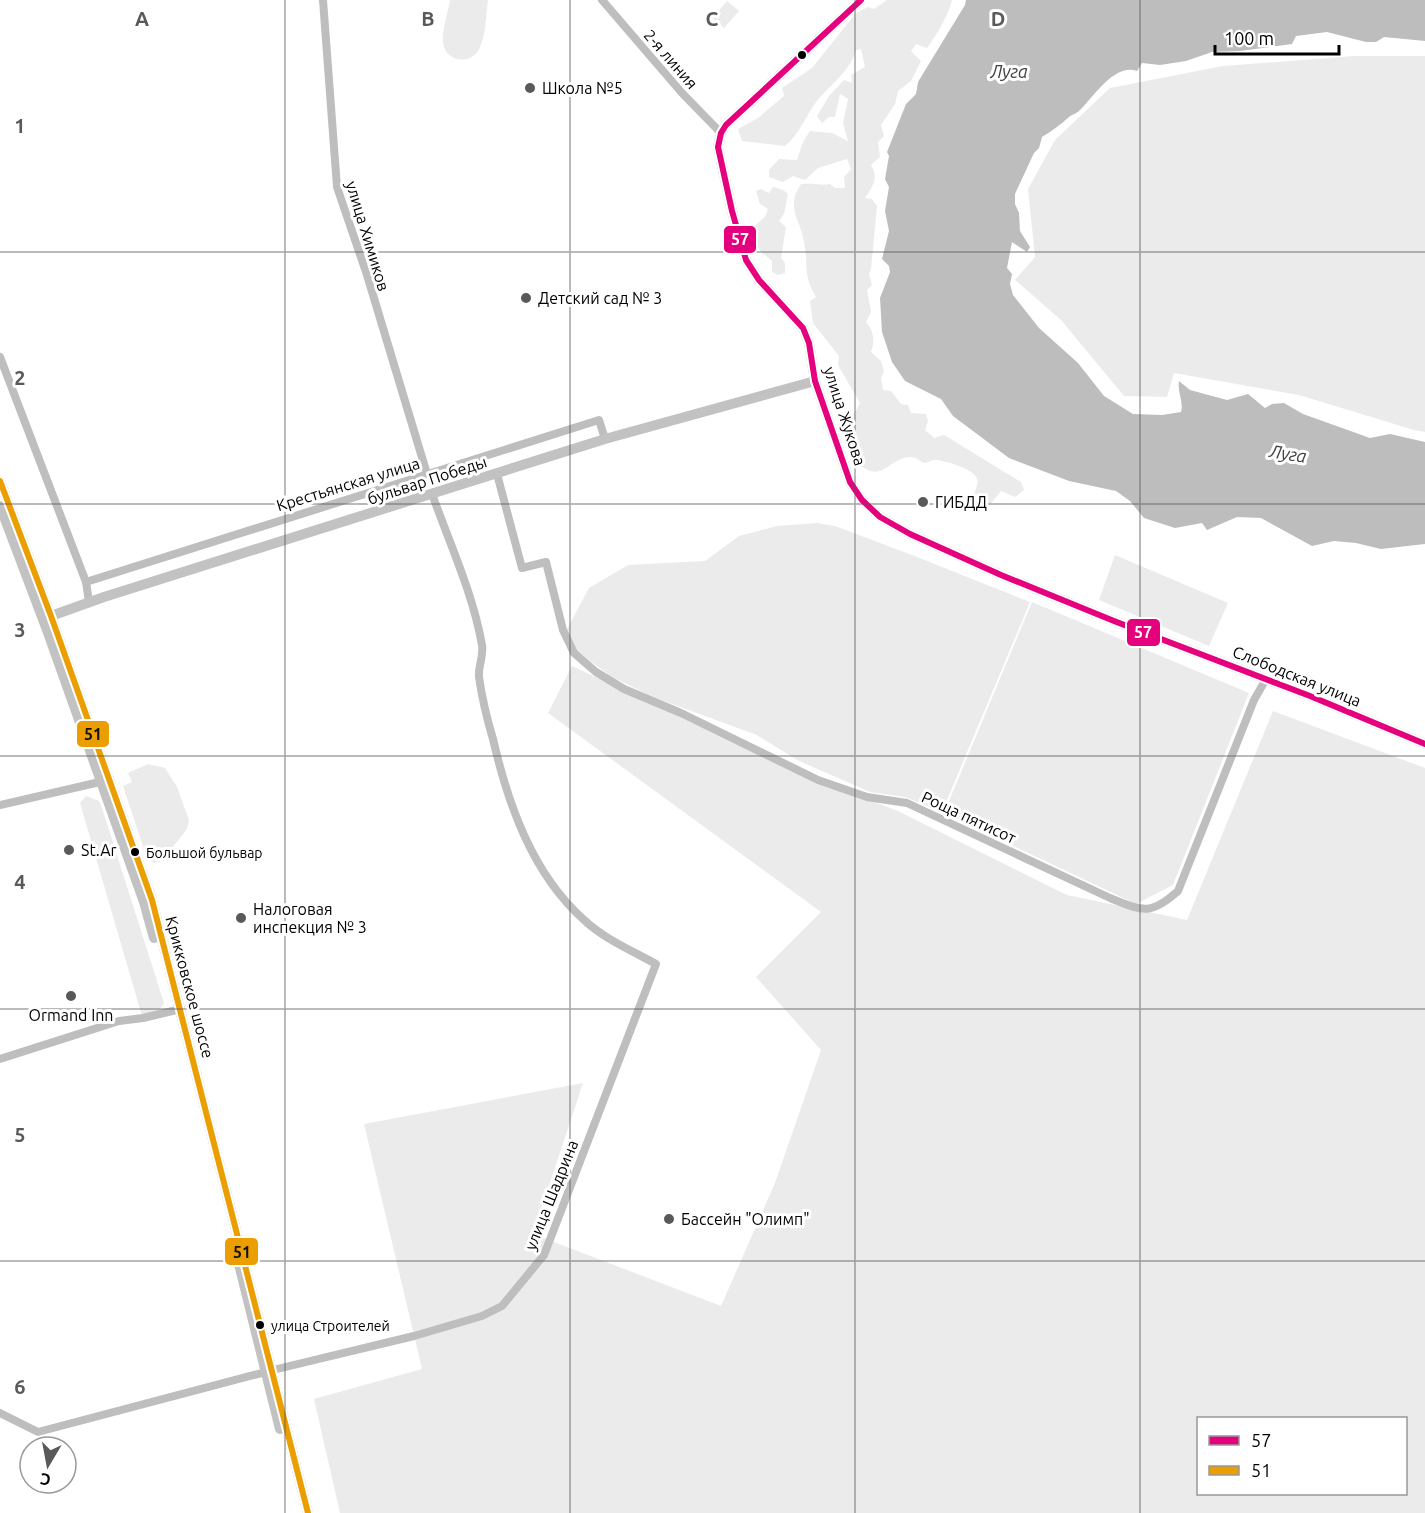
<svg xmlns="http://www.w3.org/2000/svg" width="1425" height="1513" font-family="Ubuntu,sans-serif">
  <rect width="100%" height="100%" fill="#fff"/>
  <!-- green -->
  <g fill="#ebebeb" fill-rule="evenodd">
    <path d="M450 0H488C486 15 486 33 480 47 473 66 445 63 443 42 442 30 448 13 450 0Z"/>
    <path d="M887 0H952C948 16 937 34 927 48L916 44 911 51 921 61 911 81 898 91 895 104 881 125 884 136 878 142 880 157 871 165C879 178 873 186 865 198L872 199 877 206 871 269 869 274 872 285 867 290 871 312 866 322C874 331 875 341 871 352L881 361 884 372 881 378 883 390 891 391 901 404 908 405 911 413 926 414 928 421 925 430 934 438 944 435 1021 482 1024 490 1015 497 1001 491 989 506 976 504 972 498C974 493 979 484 977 479 975 469 942 459 933 460 930 461 927 463 924 463 919 461 916 457 911 457 891 456 883 483 861 466L854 450 847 426 860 403 838 365 839 356 813 323 810 301 816 297C802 273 809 266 804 242 800 218 785 208 801 184 812 182 819 186 830 184L835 188H845L844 177 851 169 847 159 818 168 805 180 793 176 783 182 769 177V170L779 159 797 160 803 142 810 131 832 133 848 141 843 123 848 99 840 94 835 117H829L822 123 817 116 829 96 844 80 852 83 851 75 865 67 861 49 856 50C850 71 831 84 817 101 805 116 800 134 785 146L742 141 738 129 758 118 784 96 782 88 812 68 856 13 868 7 874 9Z"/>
    <path d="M727 1 739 11 724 28 712 18Z"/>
    <path d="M1355 56H1425V432L1414 430 1299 395 1174 373 1167 397 1124 396 1061 320 1015 280 1035 257 1028 189 1055 140 1110 88 1223 66Z"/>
    <path d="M773 187 783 190 788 194 784 214 779 221 786 227 781 258 785 263V273L778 275 772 272V261L760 251 751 229 765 217 768 209 760 204 756 191 761 189 769 193Z"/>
    <path d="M817 523 835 526 912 555 1030 602 942 812 905 797 870 792 797 760 757 735 653 697 612 677 575 650 567 629 589 588 628 565 705 561 739 536 777 526Z"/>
    <path d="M1115 555 1228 603 1209 646 1099 600Z"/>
    <path d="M1032 602 1249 693 1173 885 1136 904 944 813Z"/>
    <path d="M572 666 818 780 898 811 1067 895 1187 920 1273 711 1425 768V1513H340L314 1399 422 1369 364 1124 583 1083 533 1234 721 1306 775 1183 821 1050 756 977 821 912 548 713ZM1198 1418H1406V1494H1198Z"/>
    <path d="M148 764 165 768 177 787 189 820 187 829 162 861 154 863 147 858 123 786 132 782 128 773Z"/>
    <path d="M86 796 99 801 103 811 164 1003 158 1012 142 1016 80 803Z"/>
  </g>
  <!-- water -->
  <path fill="#bdbdbd" d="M966 0H1425V41L1384 37 1376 42H1366L1327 32 1296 36 1292 44 1240 51 1212 52 1186 61 1160 65 1142 63 1137 71C1115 63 1094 96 1081 109 1078 113 1073 114 1069 117 1060 125 1052 131 1042 137L1039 148 1034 153 1015 194V204L1019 213 1020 231 1030 247 1027 252 1012 242 1007 268 1012 274 1010 284 1013 295 1039 328 1078 363 1104 396 1133 414 1162 415 1181 412C1184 402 1177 392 1179 381L1190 390 1227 400 1248 394 1265 408 1272 404 1284 403 1303 414 1370 438 1390 434 1425 442V544L1381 549 1356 543 1334 541 1312 546 1261 518 1237 517 1207 530 1202 523 1175 528 1144 518 1130 501 1116 491 1069 481 1009 458 953 416 941 399 905 381 892 362 882 332 880 298 890 272 889 266 882 259 889 231 885 211 889 187 885 179 889 156 887 152 906 104 916 94 918 82 965 5Z"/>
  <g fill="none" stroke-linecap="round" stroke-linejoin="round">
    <!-- street -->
    <g stroke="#bebebe" stroke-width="8">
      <path d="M323 0 337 187 367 275 427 474"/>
      <path d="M602 0 682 93 721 133"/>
      <path d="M0 357 86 582 89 602"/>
      <path d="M497 474 522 568 546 562 563 630 574 653 596 672 624 689 681 713 818 780 867 797 907 803 1110 898C1143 911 1150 916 1178 891L1254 700 1266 679"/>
      <path d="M86 582 599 420 605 439"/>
      <path d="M0 805 104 781"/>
      <path d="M0 1059 119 1021 143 1018 181 1009"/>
      <path d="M0 1413 38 1432 273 1370 414 1336 482 1316 502 1306 544 1255 656 964C631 950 604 939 583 919 532 873 508 804 493 739 487 719 482 698 479 677 478 666 484 656 482 645 473 594 450 544 432 494"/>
    </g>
    <!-- secondary -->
    <g stroke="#c2c2c2" stroke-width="10">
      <path d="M861 0 726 125 721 133 718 147 732 211 746 260 759 280 803 328 809 343 815 381 850 482 862 500 880 517 910 534 1001 575 1114 621 1310 696 1425 744"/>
      <path d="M0 481 51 616 152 900 308 1513"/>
      <path d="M0 506 47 630 144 902 154 938"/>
      <path d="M51 616 104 597 605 439 815 381"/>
      <path d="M236 1252 280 1429"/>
    </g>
    <defs>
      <path id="bus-1" d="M861 0 726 125 721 133 718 147 732 211 746 260 759 280 803 328 809 343 815 381 850 482 862 500 880 517 910 534 1001 575 1114 621 1310 696 1425 744"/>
      <path id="bus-2" d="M0 481 51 616 152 900 308 1513"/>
    </defs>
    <!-- bus-1 casing -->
    <use href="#bus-1" stroke="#fff" stroke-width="10"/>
    <!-- bus-2 casing -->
    <use href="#bus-2" stroke="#fff" stroke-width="10"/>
    <!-- bus-1 -->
    <use href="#bus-1" stroke="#e5007d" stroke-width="6"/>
    <!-- bus-2 -->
    <use href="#bus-2" stroke="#eb9e00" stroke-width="6"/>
  </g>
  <!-- grid -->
  <path fill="none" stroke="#595959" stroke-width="1.5" stroke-opacity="0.55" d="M285 0V1513M570 0V1513M855 0V1513M1140 0V1513M0 252H1425M0 504H1425M0 756H1425M0 1009H1425M0 1261H1425"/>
  <!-- markers -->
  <g fill="#000" stroke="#fff" stroke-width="2">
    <circle cx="802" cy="55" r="5"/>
    <circle cx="135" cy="852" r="5"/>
    <circle cx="260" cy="1325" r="5"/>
  </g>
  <g fill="#595959" stroke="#fff" stroke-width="2">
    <circle cx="530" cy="88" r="6"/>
    <circle cx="526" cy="298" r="6"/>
    <circle cx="923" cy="502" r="6"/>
    <circle cx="69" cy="850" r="6"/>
    <circle cx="241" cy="918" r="6"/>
    <circle cx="71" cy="996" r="6"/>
    <circle cx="669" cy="1219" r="6"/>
  </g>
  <g text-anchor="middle" stroke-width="6" stroke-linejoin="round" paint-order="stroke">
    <!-- bus labels -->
    <g font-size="14" fill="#000" stroke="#fff" text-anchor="start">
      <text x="146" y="858">Большой бульвар</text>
      <text x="271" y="1331">улица Строителей</text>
    </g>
    <!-- street labels -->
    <g font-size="16" fill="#000" stroke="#fff">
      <text transform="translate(671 59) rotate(49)" y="6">2-я линия</text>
      <text transform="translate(368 236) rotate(73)" y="6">улица Химиков</text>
      <text transform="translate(845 416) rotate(72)" y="6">улица Жукова</text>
      <text transform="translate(427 480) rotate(-18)" y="6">бульвар Победы</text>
      <text transform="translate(348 484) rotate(-17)" y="6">Крестьянская улица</text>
      <text transform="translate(1297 676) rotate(22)" y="6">Слободская улица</text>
      <text transform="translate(969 817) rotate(25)" y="6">Роща пятисот</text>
      <text transform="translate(190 987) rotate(75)" y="6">Крикковское шоссе</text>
      <text transform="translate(551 1195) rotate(-68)" y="6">улица Шадрина</text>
    </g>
    <!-- poi labels -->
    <g font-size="16" fill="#000" stroke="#fff" text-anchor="start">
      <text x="542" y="94">Школа №5</text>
      <text x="538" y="304">Детский сад № 3</text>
      <text x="935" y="508">ГИБДД</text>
      <text x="81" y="856">St.Ar</text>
      <text x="253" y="915">Налоговая<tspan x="253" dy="18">инспекция № 3</tspan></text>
      <text x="71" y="1021" text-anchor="middle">Ormand Inn</text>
      <text x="681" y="1225">Бассейн "Олимп"</text>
    </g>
    <!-- water labels -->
    <g font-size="18" font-style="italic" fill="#424242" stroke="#fff">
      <text x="1009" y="78">Луга</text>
      <text transform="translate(1288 454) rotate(9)" y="6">Луга</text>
    </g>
  </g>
  <g font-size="20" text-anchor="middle" font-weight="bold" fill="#595959" stroke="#fff" stroke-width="6" stroke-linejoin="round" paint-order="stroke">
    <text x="142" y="26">A</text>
    <text x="428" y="26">B</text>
    <text x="712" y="26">C</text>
    <text x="998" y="26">D</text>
    <text x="20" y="133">1</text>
    <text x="20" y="385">2</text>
    <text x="20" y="637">3</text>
    <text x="20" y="889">4</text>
    <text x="20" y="1142">5</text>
    <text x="20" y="1394">6</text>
  </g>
  <g stroke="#fff" stroke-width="2">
    <rect x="723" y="225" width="34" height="29" rx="6" fill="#e5007d"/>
    <rect x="1126" y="618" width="35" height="29" rx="6" fill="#e5007d"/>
    <rect x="76" y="720" width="34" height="28" rx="6" fill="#eb9e00"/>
    <rect x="224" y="1237" width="35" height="29" rx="6" fill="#eb9e00"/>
  </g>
  <g font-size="16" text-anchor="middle" font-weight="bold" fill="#fff">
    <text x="740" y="245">57</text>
    <text x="1143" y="638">57</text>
  </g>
  <g font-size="16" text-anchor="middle" font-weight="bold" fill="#111">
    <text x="93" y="740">51</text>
    <text x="242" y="1258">51</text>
  </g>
  <!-- legend -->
  <rect x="1197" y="1417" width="210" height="78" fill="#ffffff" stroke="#999999" stroke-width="1.5"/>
  <rect x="1209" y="1436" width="30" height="9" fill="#e5007d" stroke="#999999" stroke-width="1.5"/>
  <text x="1251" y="1447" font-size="18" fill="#000000">57</text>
  <rect x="1209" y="1466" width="30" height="9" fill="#eb9e00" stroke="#999999" stroke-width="1.5"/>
  <text x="1251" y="1477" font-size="18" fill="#000000">51</text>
  <!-- north arrow -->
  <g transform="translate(48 1465) rotate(190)"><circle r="28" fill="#ffffff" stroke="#999999" stroke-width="1.5"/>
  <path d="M0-4.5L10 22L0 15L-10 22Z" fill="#595959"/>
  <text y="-9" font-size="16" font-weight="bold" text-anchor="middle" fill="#000000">С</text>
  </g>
  <!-- scale -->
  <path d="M1215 45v9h124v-9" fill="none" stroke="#000000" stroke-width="3"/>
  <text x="1224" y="45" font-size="18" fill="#000000" stroke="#ffffff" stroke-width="4.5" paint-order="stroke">100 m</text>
</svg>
